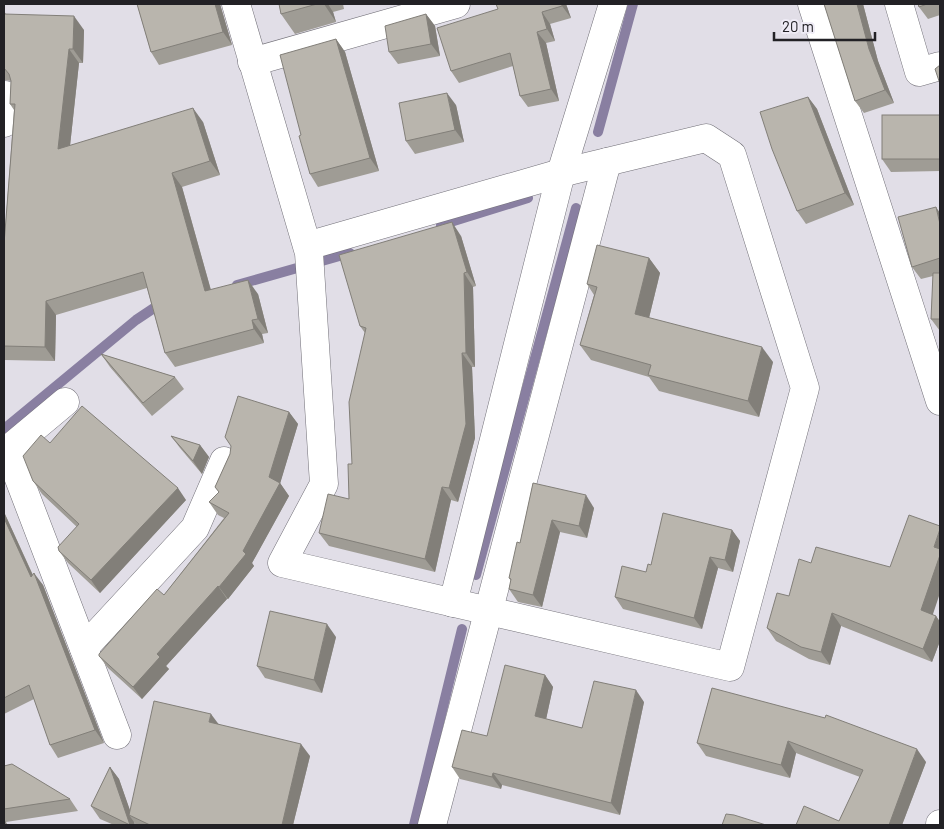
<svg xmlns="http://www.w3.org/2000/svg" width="944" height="829" font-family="Barlow,sans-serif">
  <rect width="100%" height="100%" fill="#e1dee7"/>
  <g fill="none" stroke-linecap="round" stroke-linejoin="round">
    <!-- stream -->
    <g stroke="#897fa1" stroke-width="10">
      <path d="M598 132 633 4"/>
      <path d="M441 225 528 198"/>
      <path d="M237 285 350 253"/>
      <path d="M4 429 136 320 154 308 165 305"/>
      <path d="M476 575 576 208"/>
      <path d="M414 825 462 629"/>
    </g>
    <defs>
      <g id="minor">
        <path d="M236 4 309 253 324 484 282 563 730 667 805 388 732 155 706 138 561 173 307 246"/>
        <path d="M812 4 940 401"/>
        <path d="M899 4 919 72 940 66"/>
        <path d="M252 62 456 4"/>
        <path d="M4 95H5L4 123"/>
        <path d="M8 450 117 735"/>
        <path d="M4 453 65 402"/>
        <path d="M453 603 561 173 613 4"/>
        <path d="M84 648 195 528 224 461"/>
        <path d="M432 825 607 162"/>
        <path d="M940 825V824"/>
      </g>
    </defs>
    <!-- minor casing -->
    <use href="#minor" stroke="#727078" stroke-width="29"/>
    <!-- minor -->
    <use href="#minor" stroke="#fff" stroke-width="28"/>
  </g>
  <!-- wall -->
  <g fill="#9f9c95">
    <path d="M137 4H220L232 45 159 65 151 52Z"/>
    <path d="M279 4H343L344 9 333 12 336 22 295 34 281 14Z"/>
    <path d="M496 4H566L571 18 550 24 555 41 546 43 559 101 528 107 520 96 513 66 459 83 451 71 498 9Z"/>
    <path d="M824 4H863L878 61 894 103 864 113 855 101Z"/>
    <path d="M918 4H940V15L928 19 919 7Z"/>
    <path d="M4 11 6 14 84 30 83 63H79L70 146 203 122 220 175 182 187 211 290 258 294 268 333 262 334 264 343 175 367 165 353 147 288 56 315 55 361 4 360V244L14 110 10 104 11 81 4 80Z"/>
    <path d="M426 14 435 26 440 56 398 64 389 52Z"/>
    <path d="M336 39 345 52 379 171 318 187 310 174 301 135Z"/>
    <path d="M808 97 817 109 854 205 806 224 797 211Z"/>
    <path d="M456 105 464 142 415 154 406 141Z"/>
    <path d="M940 115V171L891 172 882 159Z"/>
    <path d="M940 213V331L931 319 933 276 921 279 912 267Z"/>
    <path d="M461 236 476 286 473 287 475 367H472L475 438 458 502 451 500 435 572 329 546 319 533 349 499 352 464 365 333 360 326Z"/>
    <path d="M649 258 660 273 649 318 773 362 759 417 659 391 649 377 591 360 580 345 594 295 587 284Z"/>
    <path d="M101 354 175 377 184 389 152 416 110 367Z"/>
    <path d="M289 412 298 424 280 483 289 496 252 563 254 566 228 599H227L166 666 169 669 142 699 108 668 99 656 164 595 224 518 218 515 209 502 219 492 215 487 230 454Z"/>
    <path d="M171 436 200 445 209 457 202 474 180 448Z"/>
    <path d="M50 443 186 500 100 593 68 563 59 551 77 527 42 494 33 481Z"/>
    <path d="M533 483 594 508 587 538 560 532 542 607 518 602 509 589 511 581 509 578 520 543Z"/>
    <path d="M4 512 33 575 43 585 104 743 58 758 50 745 34 699 4 714Z"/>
    <path d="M732 530 740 541 733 572 718 568 702 629 623 609 615 597 646 572 651 565Z"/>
    <path d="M789 596 932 615 936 616 940 622V641L932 662 841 626 830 665 809 659 776 641 767 628Z"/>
    <path d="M336 637 322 693 265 678 257 666Z"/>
    <path d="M545 675 553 687 546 719 582 728 644 702 620 815 502 785 501 789 460 779 452 767 487 736Z"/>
    <path d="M712 688 926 762 902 825H796L839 821 860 777 796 753 790 778 706 756 697 743Z"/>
    <path d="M218 725 310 756 293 825H136L134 822 135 825H114L100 819 91 806 110 767 119 779 130 811Z"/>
    <path d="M4 766 70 799 78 811 6 822 7 825H4Z"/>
  </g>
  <!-- shaded-wall -->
  <g fill="#827f79">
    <path d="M215 4H220L232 45 223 32Z"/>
    <path d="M324 4H328L333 12 336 22Z"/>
    <path d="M562 4H566L571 18 562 6Z"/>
    <path d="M857 4H863L878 61 894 103 885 90 869 49Z"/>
    <path d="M542 12 550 24 555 41 547 29Z"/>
    <path d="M426 14 435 26 440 56 431 44Z"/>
    <path d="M74 16 84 30 83 63 73 49Z"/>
    <path d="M537 32 546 43 559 101 551 89Z"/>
    <path d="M336 39 345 52 379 171 370 158Z"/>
    <path d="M69 49 79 63 68 164 58 149Z"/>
    <path d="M447 93 456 105 464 142 455 130Z"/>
    <path d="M808 97 817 109 854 205 845 193Z"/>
    <path d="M193 108 203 122 220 175 210 161Z"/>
    <path d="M172 173 182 187 215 305 205 291Z"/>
    <path d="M936 207 940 213V224Z"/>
    <path d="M452 222 461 236 476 286 467 272Z"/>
    <path d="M649 258 660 273 646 330 635 314Z"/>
    <path d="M464 273 473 287 475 367 466 353Z"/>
    <path d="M248 280 258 294 268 333 258 319Z"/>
    <path d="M46 301 56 315 55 361 45 347Z"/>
    <path d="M252 320 262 334 264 343 254 329Z"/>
    <path d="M762 347 773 362 759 417 748 401Z"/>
    <path d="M462 353 472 367 475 438 458 502 449 488Z"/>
    <path d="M289 412 298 424 280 484V483L289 496 252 563 254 566 228 599 219 587 243 551 269 477Z"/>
    <path d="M200 445 209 457 202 474 193 461Z"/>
    <path d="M442 487 451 500 435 572 425 559Z"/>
    <path d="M178 488 186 500 100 593 91 580Z"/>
    <path d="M586 495 594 508 587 538 579 526Z"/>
    <path d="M4 512 39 589 31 577 4 518Z"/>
    <path d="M552 520 560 532 542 607 533 595Z"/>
    <path d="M940 529V593L930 623 921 610 934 547Z"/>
    <path d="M732 530 740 541 733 572 725 560Z"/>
    <path d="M710 557 718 568 702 629 694 618Z"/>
    <path d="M34 573 43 585 104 743 95 730Z"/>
    <path d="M218 586 227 599 166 666 169 669 142 699 133 687 157 654Z"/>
    <path d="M832 613 841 626 830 665 821 652Z"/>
    <path d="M936 616 940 622V641L932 662 923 649Z"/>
    <path d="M327 624 336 637 322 693 314 680Z"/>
    <path d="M545 675 553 687 544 729 535 716Z"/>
    <path d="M636 690 644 702 620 815 611 803Z"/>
    <path d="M211 714 220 726 209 722Z"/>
    <path d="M788 741 796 753 790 778 781 765Z"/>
    <path d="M301 744 310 756 293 825H282Z"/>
    <path d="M917 749 926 762 902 825H889Z"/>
    <path d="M110 767 119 779 132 816 129 815 134 822 135 825H130Z"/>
    <path d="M493 773 502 785 501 789 492 777Z"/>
    <path d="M4 819 6 822 7 825H4Z"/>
  </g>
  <!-- building -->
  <g fill="#b9b5ad" stroke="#827f79">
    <path d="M137 4H215L223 32 151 52Z"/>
    <path d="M279 4H317L281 14Z"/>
    <path d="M496 4H562V6L542 12 547 29 537 32 551 89 520 96 510 53 451 71 437 28 498 9Z"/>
    <path d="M824 4H857L869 49 885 90 855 101Z"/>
    <path d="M918 4H927L919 7Z"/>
    <path d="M4 14 74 16 73 49H69L58 149 193 108 210 161 172 173 205 291 248 280 258 319 252 320 254 329 165 353 143 272 46 301 45 347 4 346V244L15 104H10L11 81 9 74 4 68Z"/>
    <path d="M426 14 431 44 389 52 385 26Z"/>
    <path d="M336 39 370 158 310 174 299 136 301 135 280 55Z"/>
    <path d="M940 65V84L935 69Z"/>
    <path d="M447 93 455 130 406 141 399 103Z"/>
    <path d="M808 97 845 193 797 211 772 149 760 112Z"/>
    <rect x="882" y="115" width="58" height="44"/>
    <path d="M936 207 940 224V258L912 267 898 217Z"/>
    <path d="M452 222 467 272 464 273 466 353H462L466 424 449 488 442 487 425 559 319 533 328 494 349 499 348 464H352L349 402 366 328 360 326 339 255Z"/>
    <path d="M597 245 649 258 635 314 762 347 748 401 648 375 651 365 580 345 597 287 587 284Z"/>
    <path d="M933 273H940V319H931Z"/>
    <path d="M101 354 175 377 143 403Z"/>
    <path d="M238 396 289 412 269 477 280 483 243 551 246 554 219 587 218 586 157 654 160 657 133 687 99 656V654L157 589 164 595 229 513 209 502 219 492 215 487 230 454 231 446 225 437Z"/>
    <path d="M82 406 178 488 91 580 59 551 58 547 79 524 33 481 23 456 41 435 50 443Z"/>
    <path d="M171 436 200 445 193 461Z"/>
    <path d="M533 483 586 495 579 526 552 520 533 595 509 589 511 579 509 578 517 542 520 543Z"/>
    <path d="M663 513 732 530 725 560 710 557 694 618 615 597 622 566 646 572 648 564 651 565Z"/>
    <path d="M909 515 940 526V529L934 547 940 549V555L921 610 936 616 923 649 832 613 821 652 801 647 767 628 777 593 789 596 799 559 811 563 816 547 890 567Z"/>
    <path d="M4 518 31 577 34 573 95 730 50 745 29 685 4 698Z"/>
    <path d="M270 611 327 624 314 680 257 666Z"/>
    <path d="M505 665 545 675 535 716 582 728 594 681 636 690 611 803 493 773 492 777 452 767 462 730 487 736Z"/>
    <path d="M712 688 825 718 826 715 917 749 889 825H890H796L804 806 839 821 863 770 788 741 781 765 697 743Z"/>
    <path d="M154 701 211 714 209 722 301 744 282 825H150L129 815Z"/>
    <path d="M12 764 70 799 4 809V766Z"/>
    <path d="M110 767 130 825 91 806Z"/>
    <path d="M726 814 734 815 766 825H722Z"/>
  </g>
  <!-- border -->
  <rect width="944" height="829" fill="none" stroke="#222125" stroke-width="10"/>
  <!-- scale -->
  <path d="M774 32v8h101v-8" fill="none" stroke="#222125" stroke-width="2.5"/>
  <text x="782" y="32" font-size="15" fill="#222125" stroke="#eeebf5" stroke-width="4" paint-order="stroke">20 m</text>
</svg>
